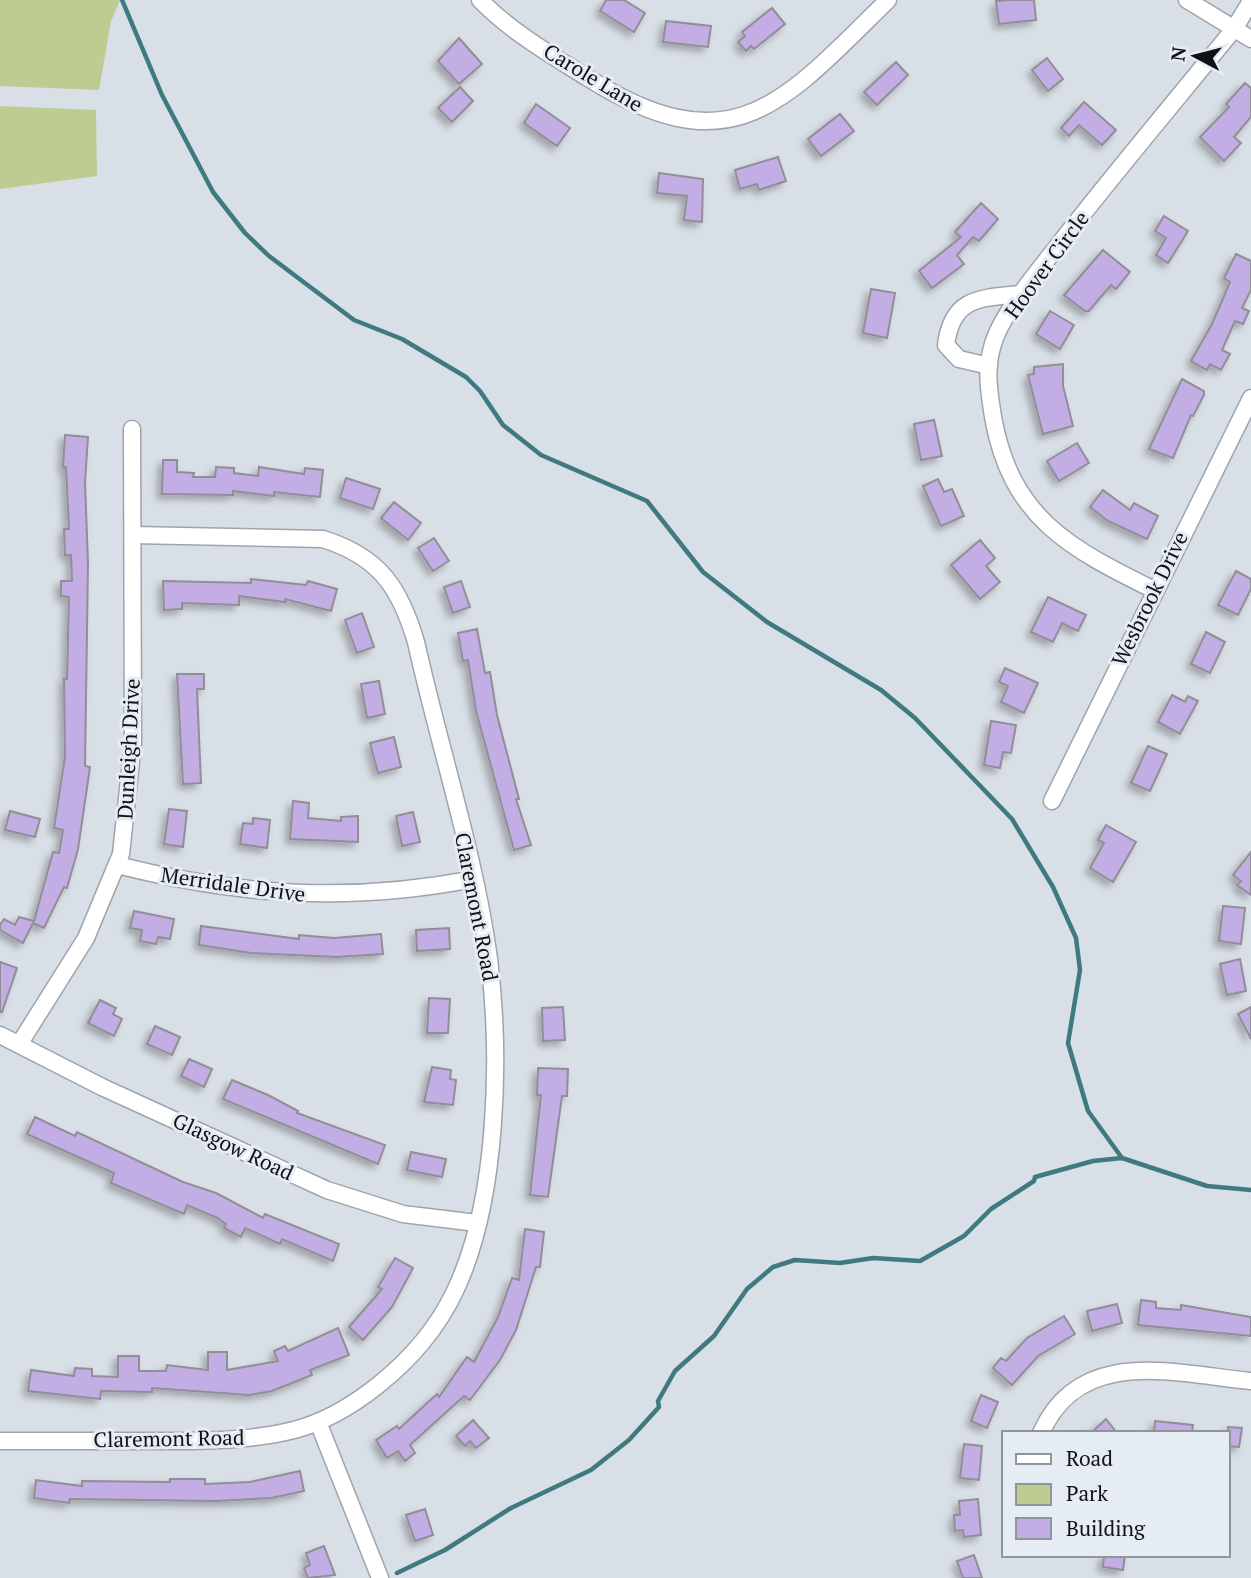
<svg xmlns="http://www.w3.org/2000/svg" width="1251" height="1578" font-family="'PT Serif',serif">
  <defs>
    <filter id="shadow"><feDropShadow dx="-4.5" dy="4.5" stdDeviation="3.5" flood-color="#0004"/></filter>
  </defs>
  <rect width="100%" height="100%" fill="#d9dfe7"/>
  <!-- green -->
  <g fill="#bdcc91">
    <path d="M0 0H120L111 21 99 90 0 86Z"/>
    <path d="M0 106 96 110 97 176 0 189Z"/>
  </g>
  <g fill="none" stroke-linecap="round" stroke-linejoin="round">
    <!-- stream -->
    <g stroke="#3e7a7f" stroke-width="4.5">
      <path d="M122 0 162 95 213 192 245 233 269 256 354 320 402 339 466 377 480 391 503 425 541 455 647 501 703 572 767 622 881 690 915 718 1012 819 1053 887 1076 938 1080 970 1068 1043 1088 1111 1122 1158"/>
      <path d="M397 1573 445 1550 511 1508 591 1470 629 1440 659 1407 658 1401 675 1371 714 1336 747 1289 773 1267 795 1260 840 1263 873 1258 920 1261 964 1236 991 1209 1034 1181 1035 1177 1093 1161 1122 1158 1207 1186 1251 1190"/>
    </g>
  </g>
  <!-- building -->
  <g fill="#c3ade5" stroke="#918e96" stroke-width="2" filter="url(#shadow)">
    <path d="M606 0H624L645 13 634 32 600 11Z"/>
    <path d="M1008 0H1034L1036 20 999 24 996 1Z"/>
    <path d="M772 8 785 24 754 49 751 46 746 51 738 42 745 36 742 32Z"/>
    <path d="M666 21 711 26 708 47 663 42Z"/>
    <path d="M459 38 482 64 459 84 438 61Z"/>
    <path d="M1047 58 1063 79 1048 91 1032 70Z"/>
    <path d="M896 62 908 75 877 105 864 92Z"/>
    <path d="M1245 83 1251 88V117L1234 137 1241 143 1224 161 1200 137 1229 107 1226 104Z"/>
    <path d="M460 87 473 101 452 122 438 108Z"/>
    <path d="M1084 102 1116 130 1102 145 1079 125 1069 136 1061 128Z"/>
    <path d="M536 104 570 128 557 146 524 123Z"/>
    <path d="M840 114 854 131 821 156 808 139Z"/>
    <path d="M778 157 786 181 759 190 757 184 740 189 735 170Z"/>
    <path d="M659 173 703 179 702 222 684 220 687 196 657 193Z"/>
    <path d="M981 203 998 219 979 241 973 237 957 255 964 264 932 288 919 271 961 237 955 232Z"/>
    <path d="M1164 216 1188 231 1168 263 1156 255 1166 238 1155 231Z"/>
    <path d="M1103 250 1130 272 1116 289 1111 285 1089 311H1085L1064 295Z"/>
    <path d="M1236 254 1251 261V290L1242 308 1249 311 1243 324 1235 321 1222 350 1230 354 1221 370 1210 364 1207 370 1191 361 1212 324 1230 282 1224 278Z"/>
    <path d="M871 289 895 293 887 338 863 333Z"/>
    <path d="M1050 311 1074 325 1060 349 1036 334Z"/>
    <path d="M1063 364V386L1073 426 1043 434 1028 375 1034 374V367Z"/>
    <path d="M1182 379 1204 391V395L1193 416 1191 415 1173 458 1149 449Z"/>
    <path d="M934 420 942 456 921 460 914 424Z"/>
    <path d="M65 435 88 437 85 482 88 563 85 766 90 767 78 849 67 888 64 887 44 928 33 923 23 943 0 930V925L4 919 15 925 19 917 34 921 53 852 59 853 63 830 54 828 65 757 64 679H67L69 597 61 596V581H72L71 555H65L64 529H69L66 467H63Z"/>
    <path d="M1077 443 1089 463 1059 481 1047 461Z"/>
    <path d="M163 460H177V472L194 473 193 477H215L216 467 234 468V473L258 476 259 467 304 474 305 468 323 470 320 497 274 492V496L233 491V495L162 494Z"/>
    <path d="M346 478 380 489 373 509 340 498Z"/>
    <path d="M938 479 944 492 952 489 964 516 941 526 923 486Z"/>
    <path d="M1103 490 1130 510 1134 503 1158 516 1147 539 1108 521 1090 507Z"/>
    <path d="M394 502 421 523 408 540 381 518Z"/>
    <path d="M434 538 449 561 433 571 418 548Z"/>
    <path d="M980 540 995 558 986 566 1000 582 980 599 951 565Z"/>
    <path d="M1236 571 1251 579V589L1238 615 1218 605Z"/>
    <path d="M251 579 306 585 308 581 337 589 331 611 285 599V602L239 596V605L182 603V609L164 610 163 581 251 583Z"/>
    <path d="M461 581 470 607 453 613 444 587Z"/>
    <path d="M1048 597 1086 615 1078 631 1062 623 1053 642 1031 632Z"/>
    <path d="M362 613 374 647 357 653 345 620Z"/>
    <path d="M477 629 485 673 490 672 497 715 519 799H516L531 845 514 850 476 711 468 660 463 661 458 633Z"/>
    <path d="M1206 632 1225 642 1210 673 1191 664Z"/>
    <path d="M1005 668 1038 683 1024 713 1001 702 1008 686 999 682Z"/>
    <path d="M177 674H204V689H197L201 783 183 784Z"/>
    <path d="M379 681 385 714 367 718 361 684Z"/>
    <path d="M1172 695 1185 702 1188 696 1198 701 1180 734 1158 722Z"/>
    <path d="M991 721 1016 725 1011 753 1003 752 1000 768 984 765Z"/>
    <path d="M394 737 401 767 378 773 370 743Z"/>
    <path d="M1148 746 1167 754 1150 791 1131 783Z"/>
    <path d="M293 801 309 803 308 818 341 821V817L358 816V842L290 839Z"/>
    <path d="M169 809 187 811 183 847 164 844Z"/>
    <path d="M10 811 40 819 35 837 5 830Z"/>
    <path d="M413 812 420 842 402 846 396 816Z"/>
    <path d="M253 818 270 820 267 848 240 844 243 823 253 824Z"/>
    <path d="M1106 825 1136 842 1113 882 1090 868 1104 843 1098 840Z"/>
    <path d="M1251 852V895L1237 885 1241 881 1233 875Z"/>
    <path d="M1223 906 1245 908 1241 944 1219 941Z"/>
    <path d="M134 911 174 919 170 939 158 937 156 944 140 941 142 930 130 928Z"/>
    <path d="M201 926 299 939V935L334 938 381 934 383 954 337 957 251 953 199 945Z"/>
    <path d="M449 928 450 949 417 951 416 930Z"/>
    <path d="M1240 959 1246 991 1227 995 1220 964Z"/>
    <path d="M0 962 17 968 2 1012H0Z"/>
    <path d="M429 998 450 999 448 1033H427Z"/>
    <path d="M100 1000 116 1008 113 1014 122 1019 114 1036 88 1023Z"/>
    <path d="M563 1007 565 1040 543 1041 542 1008Z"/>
    <path d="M1251 1007V1039L1238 1014Z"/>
    <path d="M155 1026 180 1037 172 1055 147 1044Z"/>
    <path d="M189 1059 212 1069 204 1087 181 1076Z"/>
    <path d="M432 1067 451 1070 450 1079 456 1080 453 1105 424 1102Z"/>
    <path d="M538 1068 568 1069 567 1096H562L548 1197 530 1195 541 1095H537Z"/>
    <path d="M232 1080 268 1095 298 1111 297 1113 385 1145 378 1164 223 1099Z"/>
    <path d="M35 1117 75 1136 77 1132 183 1182 216 1193 263 1218 265 1214 339 1244 333 1261 282 1239 280 1244 245 1228 241 1237 224 1228 226 1224 218 1218 187 1205 184 1214 111 1183 114 1173 27 1134Z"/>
    <path d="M411 1152 446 1159 442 1177 407 1170Z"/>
    <path d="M525 1229 544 1232 540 1267H536L516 1330 500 1360 470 1400 464 1396 410 1445 415 1453 405 1461 398 1451 387 1458 376 1440 397 1426 399 1429 437 1394 439 1397 467 1357 474 1362 498 1317 512 1278 519 1280Z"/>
    <path d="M395 1258 413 1268 392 1307 363 1340 349 1327 382 1289 378 1287Z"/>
    <path d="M1141 1300 1156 1302V1308L1181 1310V1305L1251 1317V1336L1138 1325Z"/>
    <path d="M1117 1304 1122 1323 1092 1331 1087 1311Z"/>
    <path d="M1064 1316 1075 1334 1038 1356 1012 1385 993 1368 1001 1358 1006 1361 1027 1338Z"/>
    <path d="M338 1328 349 1355 310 1370 312 1375 272 1391 249 1395 152 1388V1392L101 1391 100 1399 28 1391 31 1370 74 1376 75 1368 92 1369V1376L118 1377V1356H139V1371H166L167 1365 208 1370V1352H227V1370L278 1361 274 1351 285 1346 288 1351Z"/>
    <path d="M981 1395 998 1402 987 1428 971 1421Z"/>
    <path d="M1106 1419 1117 1433H1091Z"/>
    <path d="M473 1420 489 1438 476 1448 470 1441 465 1446 456 1436Z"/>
    <path d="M1155 1421 1193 1425 1192 1433H1154Z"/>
    <path d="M1228 1427 1242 1428 1239 1447 1228 1446Z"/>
    <path d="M964 1444 982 1446 979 1480 960 1478Z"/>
    <path d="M300 1471 304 1491 271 1498 216 1501 70 1499 69 1503 34 1498 36 1480 82 1486V1481L170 1482V1479H205V1484L250 1482Z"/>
    <path d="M978 1499 981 1535 964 1537 963 1530 955 1531 954 1515H960L959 1501Z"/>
    <path d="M425 1509 433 1535 415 1541 406 1515Z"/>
    <path d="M324 1546 335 1575 308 1578 304 1568 310 1565 306 1553Z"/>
    <path d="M974 1555 982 1578H963L957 1561Z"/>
    <path d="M1104 1555H1125L1123 1570 1103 1567Z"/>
  </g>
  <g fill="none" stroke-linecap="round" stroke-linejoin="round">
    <defs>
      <g id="street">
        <path d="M480 0C510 31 551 55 588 78 733 169 783 103 888 0"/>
        <path d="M1187 0 1251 39"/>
        <path d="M989 366 959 359 946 345C952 297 980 298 1022 294"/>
        <path d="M1154 590C1069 548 1011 518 993 417 989 391 985 369 993 344 1002 313 1040 269 1060 243 1117 170 1176 100 1234 29L1251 1"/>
        <path d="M1052 801 1251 398"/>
        <path d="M117 865C240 896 349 903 474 879"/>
        <path d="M0 1035 102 1087 327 1190 403 1214 477 1223"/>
        <path d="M20 1043 86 938 121 854 133 743 132 429"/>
        <path d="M318 1422 380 1578"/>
        <path d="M1041 1433C1080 1345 1175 1374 1251 1381"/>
        <path d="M0 1441C49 1441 98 1441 148 1441 197 1441 246 1442 294 1430 325 1422 353 1405 377 1386 410 1360 437 1329 455 1291 498 1201 501 1057 489 959 475 855 439 746 416 642 400 588 380 557 323 539L133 535"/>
      </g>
    </defs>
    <!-- street casing -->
    <use href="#street" stroke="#9fa4ac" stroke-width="19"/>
    <!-- street -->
    <use href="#street" stroke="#fff" stroke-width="16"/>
  </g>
  <g text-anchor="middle" stroke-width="6" stroke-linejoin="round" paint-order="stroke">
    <!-- street labels -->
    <g font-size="21" fill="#101215" stroke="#e6ecf4">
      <text transform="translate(593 78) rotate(31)" y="7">Carole Lane</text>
      <text transform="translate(1047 265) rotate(-54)" y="7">Hoover Circle</text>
      <text transform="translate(1150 599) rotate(-64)" y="7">Wesbrook Drive</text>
      <text transform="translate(129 749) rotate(-87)" y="7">Dunleigh Drive</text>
      <text transform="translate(233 885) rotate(8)" y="7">Merridale Drive</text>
      <text transform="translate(476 907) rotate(79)" y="7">Claremont Road</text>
      <text transform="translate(233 1147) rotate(25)" y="7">Glasgow Road</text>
      <text transform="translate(169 1439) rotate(-1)" y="7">Claremont Road</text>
    </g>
  </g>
  <!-- legend -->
  <rect x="1002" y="1431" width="228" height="126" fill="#e6ecf4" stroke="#90959b" stroke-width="2"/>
  <rect x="1016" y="1454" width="35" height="10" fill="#ffffff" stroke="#90959b" stroke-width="2"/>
  <text x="1066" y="1466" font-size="21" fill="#101215">Road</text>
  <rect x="1016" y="1484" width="35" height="21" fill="#bdcc91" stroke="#90959b" stroke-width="2"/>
  <text x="1066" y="1501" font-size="21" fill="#101215">Park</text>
  <rect x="1016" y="1518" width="35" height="21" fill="#c3ade5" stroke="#90959b" stroke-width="2"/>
  <text x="1066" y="1536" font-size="21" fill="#101215">Building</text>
  <!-- north arrow -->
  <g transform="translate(1195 56) rotate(277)" stroke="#e6ecf4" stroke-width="5" paint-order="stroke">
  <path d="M0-5L12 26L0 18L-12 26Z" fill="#101215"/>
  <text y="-10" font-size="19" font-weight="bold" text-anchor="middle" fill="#101215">N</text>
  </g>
</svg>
